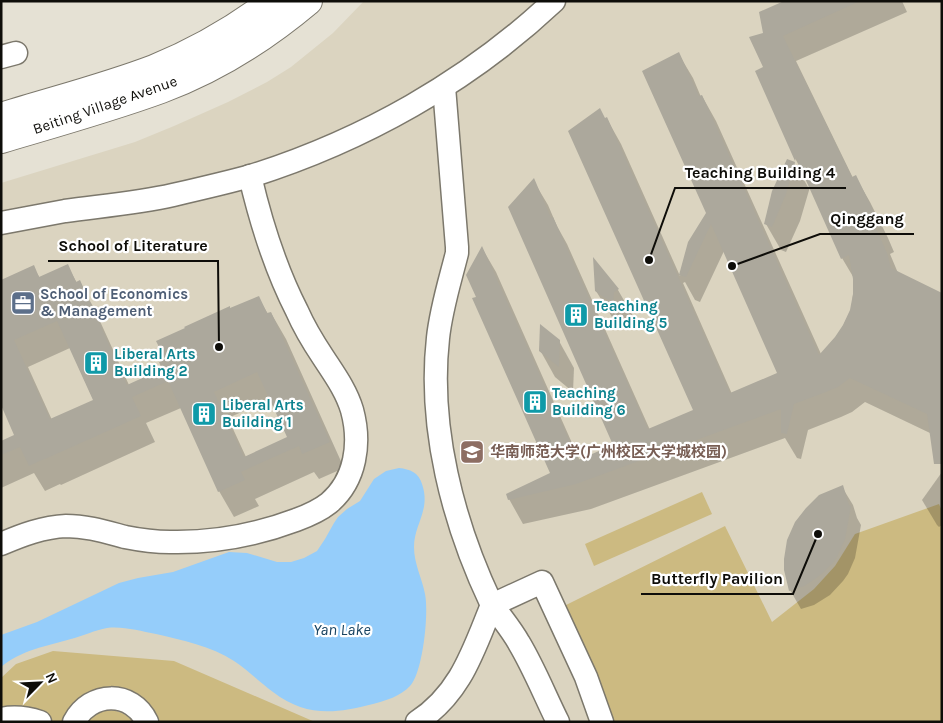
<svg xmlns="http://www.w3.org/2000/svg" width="943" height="723" font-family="Karla,'Noto Sans SC',sans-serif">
  <rect width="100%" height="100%" fill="#e5e1d4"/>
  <!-- built -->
  <path fill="#dbd4c0" d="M364 1H942V722H1V183L135 142 174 126 228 102 267 82 291 67 333 33Z"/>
  <!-- green -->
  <g fill="#ccba81">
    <path d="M702 492 712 514 594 566 585 544Z"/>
    <path d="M939 504 942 511V722H611L562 607 725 526 772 622 814 589 835 566 855 534Z"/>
    <path d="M53 651 174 661 315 722H158L85 695C74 702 68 710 63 722H55L18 711H1V678L16 664Z"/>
    <path d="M106 710C117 710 126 713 133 722H87L96 714Z"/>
  </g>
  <!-- water -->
  <path fill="#95cdfa" d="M399 468C410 469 419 473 422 484 431 510 414 524 414 547 414 564 422 578 425 594 429 613 423 672 410 686 401 696 385 701 373 704 334 714 306 717 273 692 259 682 248 670 234 661 211 646 182 640 156 634 140 631 123 626 107 628 95 630 83 636 71 639 47 646 21 650 1 667V635L37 622 119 583 138 578 173 572 229 552 247 553 277 562H291L304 558 317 551 325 539 334 523 338 517 347 509 360 501 374 479 386 471Z"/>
  <!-- shadow -->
  <g fill="#0003" fill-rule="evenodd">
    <path d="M787 1H902L907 12 796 61 853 178 855 176 870 202 888 238 894 252 890 254 898 273 942 294 930 433 865 402 852 412 841 417 808 430 801 459 797 458 785 438 591 509 523 524 509 499 552 474 477 297 482 248 496 272 580 461 615 445 533 180 548 205 557 226 567 244 650 430 695 410 606 120 607 119 621 144 680 276 689 242 707 213 678 53 693 78 701 97 702 96 716 121 821 354 840 332 851 310 855 280 842 258 810 187 800 221 786 252 781 250 766 224 794 163 808 187 810 186 796 160 757 71 765 68 764 34ZM724 251 779 373 732 394 683 283 685 282 695 300 700 302Z"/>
    <path d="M595 261 618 290 633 316 628 318V328L612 317 596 291Z"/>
    <path d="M67 265 77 283 79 282 94 308 129 385 164 370 230 310 258 297 268 314 271 313 286 339 344 468 319 479 314 472 255 499 259 506 234 517 219 491 181 408 146 423 155 442 61 485 60 484 45 491 34 473 1 488V442L16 435 1 282 33 267 40 278ZM70 348 94 401 52 420 28 367ZM271 399 288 438 246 457 228 418Z"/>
    <path d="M559 341 574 368 573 392 555 377 540 350Z"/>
    <path d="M942 472V525L939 527 937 525 922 500Z"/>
    <path d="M842 487 853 505 857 518 861 525 855 558 848 574 843 581 830 595 814 605 801 609 790 590Z"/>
  </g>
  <!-- building -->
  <g fill="#aca89c" fill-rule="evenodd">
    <path d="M784 1H860L783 36 852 177 856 175 874 212 880 226 876 228 887 253 891 268 942 293V464H934L927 414 850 378 838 387 826 392 794 404 787 434 781 433V409L576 484 508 500 506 494 550 473 472 298 476 297 466 275 482 246 578 460 613 445 508 207 534 178 551 218 553 217 648 429 693 410 568 131 600 108 605 118 607 117 730 393 777 373 711 224 686 277 679 275 688 242 706 213 642 71 679 52 699 96 702 95 819 355 835 337 843 325 850 310 853 294V279L849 255 841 259 796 158 795 161 755 71 763 67 749 37 763 33 759 12Z"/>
    <path d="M787 159 795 162 786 194 772 227 764 224 772 191Z"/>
    <path d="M593 257 619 289 614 292 613 303 595 291Z"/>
    <path d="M68 264 76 282 80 280 127 385 162 369 159 362 165 359 156 341 185 328 184 327 230 306V308L259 296 267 313 271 312 330 442 302 454 299 446 256 465 241 472 245 480 218 492 168 381 132 397 141 416 45 459H44L29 466 20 447 1 455V441L14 435 1 405V280L34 265 39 277ZM57 321 93 400 50 419 14 340ZM257 372 287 437 244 457 214 392Z"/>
    <path d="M540 324 560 340 559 367 539 351Z"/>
    <path d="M843 485 849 505 851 506 845 539 838 555 833 563 819 576 804 586 789 591 784 570V559L787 540 795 522 806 508 819 495Z"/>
  </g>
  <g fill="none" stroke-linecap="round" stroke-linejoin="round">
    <defs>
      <g id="minor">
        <path d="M1 57 16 53"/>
        <path d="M444 87 457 247V253C450 281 441 309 438 338 428 427 453 523 491 603 494 609 498 613 502 618 508 626 514 634 519 643 534 668 545 696 558 722"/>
        <path d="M1 223C22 219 43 215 65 211 101 206 138 203 173 195 199 189 225 183 251 176 362 141 468 82 554 1"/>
        <path d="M1 544C22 535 43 527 66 526 87 526 106 532 125 537 140 540 156 542 170 542 213 543 256 535 296 520 307 516 319 511 329 503 356 480 361 443 352 410 346 390 334 374 323 357 313 342 304 327 297 311 275 268 261 223 250 176"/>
        <path d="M1 719C15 716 28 718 40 722"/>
        <path d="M74 722C90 691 132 690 147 722"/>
        <path d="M417 722C461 693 473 651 492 605L542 582 586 677 602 722"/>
      </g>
      <g id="major">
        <path d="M1 117C52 101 104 88 154 69 196 52 236 29 273 1"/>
        <path d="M1 139C55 123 109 108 161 89 215 69 264 38 308 1"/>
      </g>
    </defs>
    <!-- minor casing -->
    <use href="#minor" stroke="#7c786c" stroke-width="25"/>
    <!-- major casing -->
    <use href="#major" stroke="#7c786c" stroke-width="30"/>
    <!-- minor -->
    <use href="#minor" stroke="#fff" stroke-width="22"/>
    <!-- major -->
    <use href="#major" stroke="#fff" stroke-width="28"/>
  </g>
  <!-- icons -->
  <defs>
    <symbol id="office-square" viewBox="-11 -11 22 22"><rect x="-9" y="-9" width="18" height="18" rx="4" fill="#5c6f8a" stroke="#fff"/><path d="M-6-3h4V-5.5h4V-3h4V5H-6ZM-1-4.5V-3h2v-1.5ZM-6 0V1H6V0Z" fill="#fff"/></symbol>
    <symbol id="building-square" viewBox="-11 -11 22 22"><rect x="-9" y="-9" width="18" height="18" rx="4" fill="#0f9aa8" stroke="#fff"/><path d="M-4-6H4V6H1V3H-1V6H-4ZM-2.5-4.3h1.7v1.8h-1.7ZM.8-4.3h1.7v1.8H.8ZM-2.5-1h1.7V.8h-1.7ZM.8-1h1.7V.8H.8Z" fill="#fff"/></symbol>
    <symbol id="university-square" viewBox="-11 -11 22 22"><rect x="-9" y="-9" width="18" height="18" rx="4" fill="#8d6e63" stroke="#fff"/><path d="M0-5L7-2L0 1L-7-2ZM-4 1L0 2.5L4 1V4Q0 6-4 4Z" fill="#fff"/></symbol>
  </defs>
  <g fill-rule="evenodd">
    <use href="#office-square" x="9" y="289" width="28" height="28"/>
    <use href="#building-square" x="562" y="301" width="28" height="28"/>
    <use href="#building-square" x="82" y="349" width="28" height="28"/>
    <use href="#building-square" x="521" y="388" width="28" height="28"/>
    <use href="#building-square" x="190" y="400" width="28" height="28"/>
    <use href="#university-square" x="458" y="438" width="28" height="28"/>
  </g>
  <g text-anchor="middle" stroke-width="4.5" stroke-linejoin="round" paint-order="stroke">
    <!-- street labels -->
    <g font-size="15" fill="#0e0d09" stroke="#fff">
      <text transform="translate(105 105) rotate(-19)" y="5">Beiting Village Avenue</text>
    </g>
    <!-- service labels -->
    <g font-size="15" font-weight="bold" fill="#4e5e75" stroke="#fff" text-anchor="start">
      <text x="40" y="299">School of Economics<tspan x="40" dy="17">&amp; Management</tspan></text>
    </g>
    <!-- culture labels -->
    <g font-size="15" font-weight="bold" fill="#0d838f" stroke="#fff" text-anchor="start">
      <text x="594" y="311">Teaching<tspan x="594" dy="17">Building 5</tspan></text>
      <text x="114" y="359">Liberal Arts<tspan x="114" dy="17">Building 2</tspan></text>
      <text x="552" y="398">Teaching<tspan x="552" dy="17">Building 6</tspan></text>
      <text x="222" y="410">Liberal Arts<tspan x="222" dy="17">Building 1</tspan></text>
    </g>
    <!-- education labels -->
    <g font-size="15" font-weight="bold" fill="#785e54" stroke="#fff" text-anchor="start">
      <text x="490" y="457">华南师范大学(广州校区大学城校园)</text>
    </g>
    <!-- water labels -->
    <g font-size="16" font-style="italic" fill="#184361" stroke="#fff">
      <text x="342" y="635">Yan Lake</text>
    </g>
  </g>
  <!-- callouts -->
  <path fill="none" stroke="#0e0d09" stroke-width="2" d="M649 260L675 188H846M732 266L820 234H914M219 347L218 261H48M818 534L793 594H641"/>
  <g fill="#0e0d09" stroke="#fff" stroke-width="2">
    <circle cx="649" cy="260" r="5"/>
    <circle cx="732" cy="266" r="5"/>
    <circle cx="219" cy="347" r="5"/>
    <circle cx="818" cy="534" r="5"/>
  </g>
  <g font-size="16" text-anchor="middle" font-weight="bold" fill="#0e0d09" stroke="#fff" stroke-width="4.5" stroke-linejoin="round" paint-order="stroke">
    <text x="760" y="178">Teaching Building 4</text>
    <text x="867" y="224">Qinggang</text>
    <text x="133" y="251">School of Literature</text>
    <text x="717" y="584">Butterfly Pavilion</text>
  </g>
  <!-- border -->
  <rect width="943" height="723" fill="none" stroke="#0e0d09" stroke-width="5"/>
  <!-- north arrow -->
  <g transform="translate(40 683) rotate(66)" stroke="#ffffff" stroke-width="4" paint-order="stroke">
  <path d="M0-4L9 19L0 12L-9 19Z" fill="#0e0d09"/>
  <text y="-8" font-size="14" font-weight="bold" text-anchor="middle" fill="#0e0d09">N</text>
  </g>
</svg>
